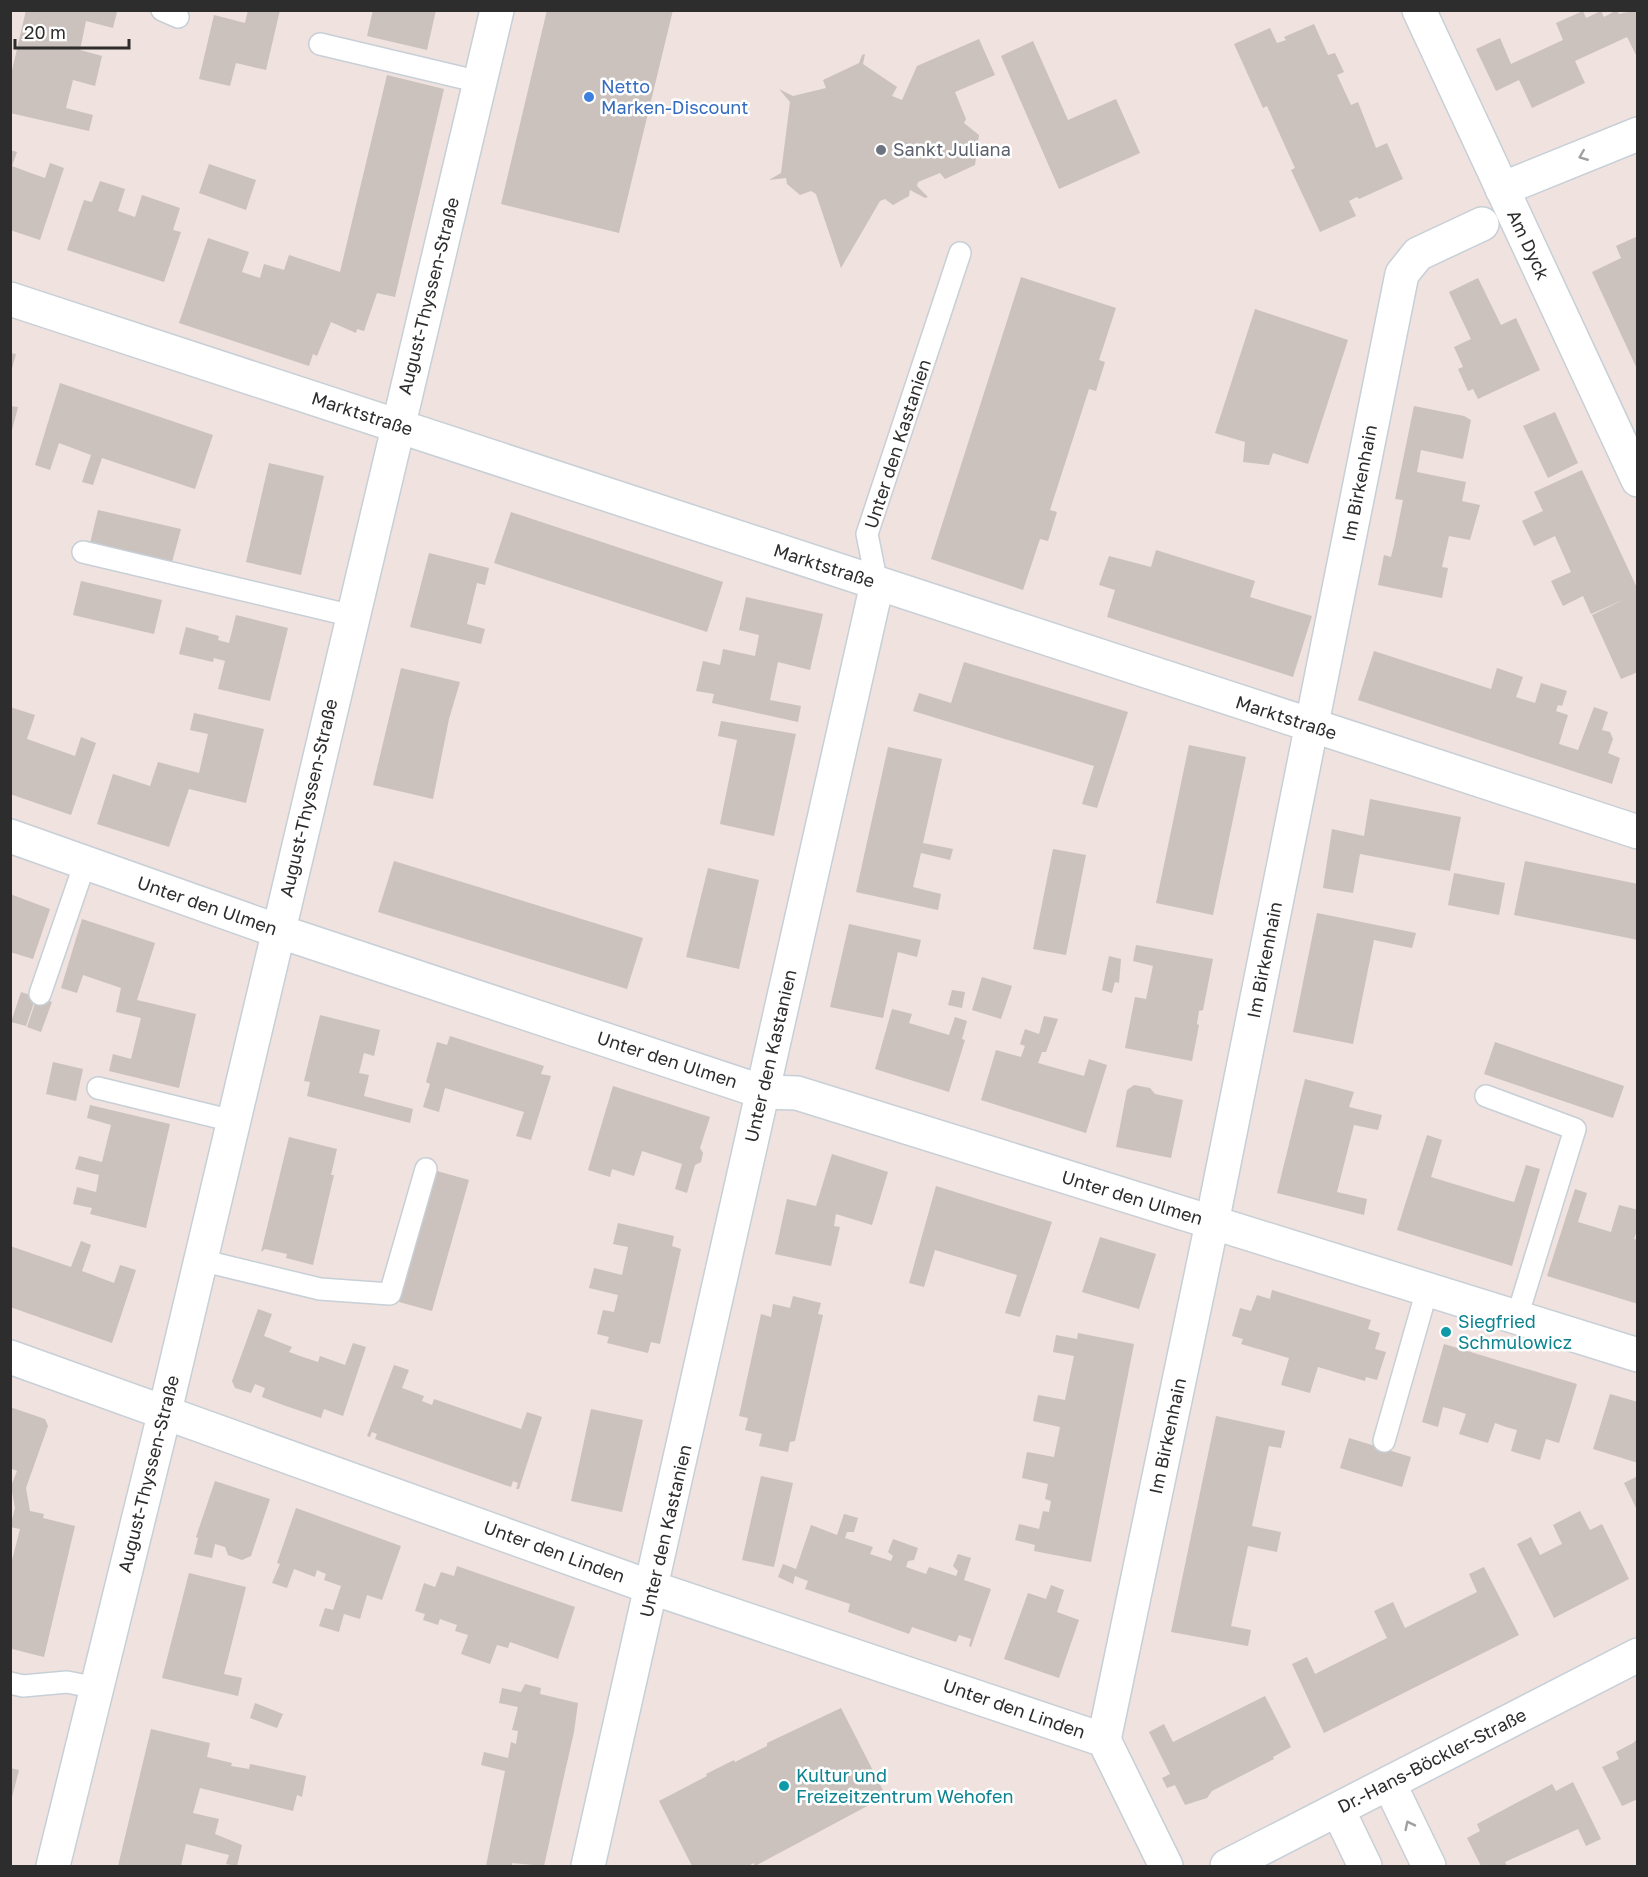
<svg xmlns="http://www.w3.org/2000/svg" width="1648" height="1877" font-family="'Golos Text',sans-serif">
  <rect width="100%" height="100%" fill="#efe2df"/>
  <!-- building -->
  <g fill="#cbc1bd">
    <path d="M26 10 117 12 113 28 86 21 80 50 102 56 95 86 73 80 66 108 93 115 89 131 10 113V79Z"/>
    <path d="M248 10H280L266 70 236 63 230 86 199 79 214 15 245 23Z"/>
    <path d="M373 10H436L427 50 367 36Z"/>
    <path d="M547 10H673L619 233 501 204Z"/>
    <path d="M1617 10 1619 14 1638 10V59L1627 37 1575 61 1585 83 1532 108 1519 80 1496 91 1476 49 1500 38 1511 64 1563 40 1556 23 1583 11 1586 18 1601 11 1604 17Z"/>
    <path d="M1314 24 1328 55 1335 53 1344 72 1337 75 1351 105 1358 102 1376 148 1387 143 1403 179 1359 199 1357 197 1349 201 1356 216 1320 232 1291 170 1295 168 1267 106 1263 108 1234 44 1270 28 1277 43 1286 40 1284 37Z"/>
    <path d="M979 39 995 75 955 92 966 119 964 123 979 135 975 165 945 179 940 173 918 182 917 186 928 197 925 198 910 190 909 196 893 205 885 199 880 201 841 268 816 194 811 191 800 195 787 184 786 178 769 180 781 173 790 102 779 89 793 96 826 88 823 80 859 63 862 55 865 54 863 64 897 87 892 96 902 100 917 66Z"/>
    <path d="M1033 41 1068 120 1116 99 1140 153 1059 189 1001 56Z"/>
    <path d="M387 75 444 89 395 297 377 293 364 331 357 329 356 333 331 322 317 356 313 354 309 366 179 323 208 238 249 252 242 272 260 278 264 264 284 270 289 255 340 272Z"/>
    <path d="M10 150 17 152 12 166 28 172 45 178 50 163 64 168 40 240 10 230Z"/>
    <path d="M209 164 256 180 246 210 199 193Z"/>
    <path d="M100 181 125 189 118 211 135 217 142 195 180 208 173 230 181 232 164 282 67 250 84 200 92 202Z"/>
    <path d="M1638 236 1637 292 1638 371 1592 272 1621 258 1616 246Z"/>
    <path d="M1021 277 1116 308 1099 360 1105 362 1096 391 1089 389 1050 510 1057 512 1048 541 1040 539 1023 590 931 559Z"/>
    <path d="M1478 278 1501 325 1516 318 1540 370 1478 399 1473 389 1468 391 1458 369 1463 367 1454 347 1471 339 1449 292Z"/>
    <path d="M1255 309 1348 340 1308 464 1273 453 1269 465 1243 462 1245 442 1215 433Z"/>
    <path d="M10 353 16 354 11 372H10Z"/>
    <path d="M60 383 213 435 195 489 102 458 93 485 82 482 91 455 59 443 50 470 35 465Z"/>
    <path d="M10 406 18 407 11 434H10Z"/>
    <path d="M1414 406 1464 416 1471 420 1463 459 1421 450 1417 472 1466 482 1462 501 1480 505 1470 540 1449 536 1442 567 1448 568 1442 598 1378 585 1384 555 1391 557 1394 545 1403 500 1395 499Z"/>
    <path d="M1555 412 1578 463 1548 478 1523 426Z"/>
    <path d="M269 463 324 476 301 575 246 562Z"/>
    <path d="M1582 470 1638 590V672L1621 679 1592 615 1625 599 1591 614 1583 596 1563 606 1551 581 1571 572 1555 536 1534 546 1522 521 1543 511 1534 492Z"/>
    <path d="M98 510 181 529 172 562 90 543Z"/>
    <path d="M511 512 723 582 707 632 494 563Z"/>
    <path d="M1156 550 1255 581 1250 597 1312 616 1293 677 1107 617 1115 590 1099 585 1109 556 1151 567Z"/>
    <path d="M429 553 489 568 485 585 477 583 467 624 485 629 481 644 410 627Z"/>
    <path d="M81 581 162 600 154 634 73 615Z"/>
    <path d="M746 597 823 614 810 670 778 662 770 700 801 706 798 722 712 703 714 694 696 691 703 661 720 665 723 649 755 656 759 635 739 630Z"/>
    <path d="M236 615 288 628 270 701 218 689 225 661 214 658 213 662 179 654 186 627 219 636 218 640 229 643Z"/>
    <path d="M1374 651 1491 689 1497 668 1523 677 1516 697 1535 703 1541 683 1567 691 1562 706 1558 705 1556 711 1568 715 1559 744 1578 750 1594 707 1608 712 1602 730 1610 732 1613 739 1608 753 1620 758 1612 784 1358 700Z"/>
    <path d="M964 662 1128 712 1097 808 1082 804 1094 766 913 711 919 693 951 703Z"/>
    <path d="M401 668 460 682 449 719 433 799 373 785Z"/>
    <path d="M10 707 35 715 27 739 75 756 81 737 96 743 71 815 10 794Z"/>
    <path d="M194 713 264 729 246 803 189 789 169 847 97 824 113 774 150 786 158 762 199 773 208 734 190 730Z"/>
    <path d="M721 721 796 734 774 836 720 824 737 740 718 736Z"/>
    <path d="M1189 745 1246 757 1213 915 1156 903Z"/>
    <path d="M888 747 942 759 923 843 953 849 950 860 921 853 913 887 941 894 938 910 856 892Z"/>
    <path d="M1370 799 1461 817 1450 871 1360 854 1353 893 1323 888 1332 829 1364 836Z"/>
    <path d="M1053 849 1086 855 1066 955 1033 949Z"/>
    <path d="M394 861 643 938 627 989 378 912Z"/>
    <path d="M1525 861 1638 884V940L1514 915Z"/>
    <path d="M708 868 759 880 739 969 686 957Z"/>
    <path d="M1454 873 1505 883 1499 915 1448 905Z"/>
    <path d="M10 894 50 909 33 959 10 952Z"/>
    <path d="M1317 913 1416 933 1412 948 1374 940 1353 1044 1293 1032Z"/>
    <path d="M82 919 155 943 137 1000 196 1014 179 1088 109 1071 113 1054 131 1059 141 1018 116 1012 121 988 83 975 77 993 61 988Z"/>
    <path d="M849 924 921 940 917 957 898 952 883 1018 830 1007Z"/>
    <path d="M1136 945 1213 959 1203 1010 1199 1011 1197 1024 1199 1025 1192 1061 1125 1048 1135 997 1146 999 1153 966 1133 961Z"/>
    <path d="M1109 956 1121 959 1119 983 1115 982 1112 993 1102 990Z"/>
    <path d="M982 977 1012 986 1001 1019 972 1010Z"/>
    <path d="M952 990 965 992 962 1008 948 1005Z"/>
    <path d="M21 992 36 997 26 1026 11 1022Z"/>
    <path d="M37 997 52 1002 41 1032 27 1027Z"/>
    <path d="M892 1009 912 1014 909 1023 949 1035 955 1017 967 1021 962 1039 965 1040 949 1092 875 1069Z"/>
    <path d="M320 1015 380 1030 374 1056 364 1053 359 1073 369 1075 364 1096 413 1109 410 1123 307 1096 310 1082 304 1081Z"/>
    <path d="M1044 1016 1058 1019 1046 1052H1042L1038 1063 1084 1076 1089 1059 1107 1065 1086 1133 981 1100 996 1050 1021 1057 1025 1046 1020 1044 1025 1029 1039 1034Z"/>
    <path d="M450 1036 544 1066 541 1074 551 1076 531 1140 516 1136 524 1112 445 1088 439 1112 423 1107 430 1084 426 1082 437 1042 447 1045Z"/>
    <path d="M1495 1042 1624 1086 1613 1118 1484 1074Z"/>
    <path d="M53 1062 83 1069 76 1101 46 1094Z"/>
    <path d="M1305 1079 1354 1092 1349 1107 1382 1115 1378 1130 1354 1125 1337 1192 1367 1199 1364 1215 1277 1193Z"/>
    <path d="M1134 1085 1150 1088 1155 1094 1183 1100 1171 1158 1116 1147 1127 1090Z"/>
    <path d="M613 1086 710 1117 700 1148 703 1153 701 1162 695 1165 687 1193 675 1189 682 1164 642 1151 634 1176 612 1169 610 1177 588 1170Z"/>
    <path d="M90 1105 170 1124 146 1228 90 1214 92 1208 73 1204 77 1187 96 1192 99 1175 75 1169 79 1156 102 1162 111 1125 87 1118Z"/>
    <path d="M1427 1135 1442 1140 1431 1177 1503 1199 1514 1202 1526 1165 1540 1169 1512 1266 1397 1230Z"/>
    <path d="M289 1137 337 1149 331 1175H334L313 1265 286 1258 287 1254 265 1249 261 1252Z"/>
    <path d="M832 1154 888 1172 872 1225 836 1214 834 1226 840 1227 831 1266 775 1254 787 1199 816 1206Z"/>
    <path d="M437 1171 469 1180 432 1311 399 1302Z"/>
    <path d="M936 1186 1052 1222 1020 1317 1005 1313 1017 1275 935 1250 924 1287 909 1283Z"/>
    <path d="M1575 1189 1587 1193 1578 1222 1611 1232 1619 1205 1638 1210V1227L1634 1239 1638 1240V1304L1547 1276Z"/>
    <path d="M618 1223 674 1236 672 1246 681 1249 660 1344 651 1342 648 1353 607 1343 609 1337 597 1334 603 1310 614 1312 618 1295 589 1288 594 1268 622 1275 628 1247 613 1244Z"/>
    <path d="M1100 1237 1156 1254 1139 1309 1082 1292Z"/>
    <path d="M81 1241 91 1245 82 1271 114 1283 120 1265 136 1270 112 1343 10 1307V1246L71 1267Z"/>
    <path d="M1272 1290 1371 1320 1368 1329 1380 1333 1375 1349 1386 1352 1377 1380 1366 1377 1365 1381 1318 1367 1310 1393 1281 1385 1289 1358 1241 1344 1243 1339 1232 1336 1240 1308 1251 1311 1257 1295 1270 1299Z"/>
    <path d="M793 1296 821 1303 818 1314 823 1315 795 1441 790 1442 788 1452 759 1446 762 1434 745 1430 748 1418 739 1416 761 1314 771 1317 773 1304 790 1308Z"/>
    <path d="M258 1309 272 1314 264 1336 292 1347 289 1352 300 1356 318 1362 320 1356 345 1365 353 1343 366 1347 343 1416 324 1409 321 1418 283 1405 262 1397 265 1388 255 1384 251 1393 235 1388 232 1381Z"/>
    <path d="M1078 1333 1134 1344 1091 1562 1034 1551 1035 1545 1015 1540 1019 1524 1039 1529 1043 1511 1049 1512 1051 1501 1045 1499 1048 1484 1022 1478 1027 1452 1054 1457 1060 1427 1033 1421 1038 1395 1065 1400 1074 1356 1053 1352 1056 1335 1077 1339Z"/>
    <path d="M1444 1344 1577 1384 1559 1443 1546 1439 1540 1460 1511 1451 1517 1430 1506 1427 1495 1423 1488 1443 1459 1434 1466 1414 1454 1410 1443 1407 1438 1427 1422 1422Z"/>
    <path d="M394 1365 409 1370 402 1388 424 1396 422 1401 432 1405 434 1399 521 1429 527 1412 542 1417 519 1489H516L518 1483 513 1481 511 1487 375 1439 377 1434 372 1432 370 1437 367 1436Z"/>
    <path d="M1610 1394 1638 1402V1463L1593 1449Z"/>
    <path d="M10 1407 45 1419 48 1426 26 1488 30 1511 44 1514 43 1518 75 1526 44 1657 12 1649 10 1651V1568L20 1529 10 1527 15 1508 11 1486 17 1471 10 1468Z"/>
    <path d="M591 1409 643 1420 622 1512 571 1501Z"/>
    <path d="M1216 1416 1285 1431 1281 1448 1269 1446 1252 1526 1281 1532 1277 1552 1248 1546 1231 1626 1251 1630 1248 1646 1171 1632Z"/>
    <path d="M1349 1438 1411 1457 1402 1487 1340 1468Z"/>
    <path d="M761 1476 793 1483 774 1567 742 1560Z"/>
    <path d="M1638 1476V1512L1624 1483Z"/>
    <path d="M215 1481 270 1499 251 1556 242 1560 228 1555 225 1547 215 1544 212 1558 194 1554 198 1538 196 1537Z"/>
    <path d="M296 1508 401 1546 382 1600 367 1595 360 1619 344 1614 339 1632 319 1626 325 1608 333 1610 341 1586 324 1580 326 1574 317 1570 315 1577 294 1569 287 1588 272 1583 280 1564 277 1563Z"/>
    <path d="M1580 1511 1590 1530 1602 1524 1629 1579 1554 1618 1517 1544 1531 1537 1540 1555 1562 1544 1553 1525Z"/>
    <path d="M844 1514 858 1518 854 1532H847L845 1538 873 1547 870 1554 891 1561 893 1556 888 1552 893 1539 918 1548 914 1560 908 1561 906 1567 926 1574 929 1567 956 1576 958 1571 953 1566 958 1554 971 1558 964 1580 991 1589 971 1647 969 1646 971 1639 959 1635 956 1642 912 1627 909 1634 848 1612 850 1604 805 1589 808 1581 795 1576 793 1584 778 1577 783 1564 796 1569 811 1525 837 1535Z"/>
    <path d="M457 1566 575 1607 558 1659 510 1642 508 1648 497 1645 490 1664 461 1654 468 1635 455 1631 457 1625 440 1619 438 1625 423 1620 425 1614 415 1611 424 1583 435 1587 441 1572 454 1576Z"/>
    <path d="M1484 1567 1519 1635 1324 1733 1292 1664 1307 1657 1315 1674 1387 1638 1374 1611 1393 1602 1405 1628 1477 1592 1469 1574Z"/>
    <path d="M189 1573 246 1587 224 1674 242 1678 238 1696 162 1678Z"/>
    <path d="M1051 1585 1064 1590 1057 1612 1079 1620 1059 1678 1004 1659 1028 1593 1046 1599Z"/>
    <path d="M525 1684 541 1688 540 1694 578 1703 574 1732 562 1785 523 1776 562 1785 544 1866 512 1863V1866H486L505 1771 481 1765 484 1752 508 1758 511 1742 516 1744 518 1731 512 1730 518 1707 499 1703 502 1688 521 1692Z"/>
    <path d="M1265 1696 1291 1747 1273 1757 1274 1759 1212 1791 1207 1798 1185 1805 1175 1785 1167 1788 1162 1778 1170 1774 1149 1732 1164 1724 1173 1742Z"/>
    <path d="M255 1703 283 1714 277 1728 250 1718Z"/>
    <path d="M841 1708 886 1796 755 1866 754 1863 748 1866H692L659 1801 707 1776 706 1774 734 1760 735 1762 767 1746V1743Z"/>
    <path d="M151 1729 210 1743 207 1757 232 1763 231 1766 249 1769 250 1764 306 1776 302 1797 297 1795 293 1811 200 1788 193 1813 219 1819 215 1834 242 1845 237 1866 226 1864 229 1855 186 1844 181 1866H118Z"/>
    <path d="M1638 1738V1799L1622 1806 1602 1767 1619 1759 1616 1752 1633 1743Z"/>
    <path d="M10 1768 19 1770 11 1801H10Z"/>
    <path d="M1573 1782 1601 1839 1586 1846 1578 1829 1505 1862 1507 1866H1481L1467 1838 1480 1831 1477 1824 1552 1784 1556 1791Z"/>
  </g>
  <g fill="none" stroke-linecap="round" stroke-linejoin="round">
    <defs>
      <g id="lane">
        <path d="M162 10 178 17"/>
        <path d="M320 44 480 82"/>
        <path d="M83 552 353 616"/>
        <path d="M877 584 867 534 960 253"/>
        <path d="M40 994 85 863"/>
        <path d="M98 1088 233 1121"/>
        <path d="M1486 1096 1575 1129 1517 1317"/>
        <path d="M200 1260 320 1289 390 1294 426 1169"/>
        <path d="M1384 1441 1427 1290"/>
        <path d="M10 1683 23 1686 67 1682 97 1688"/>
      </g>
      <g id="street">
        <path d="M1502 189 1638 134"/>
        <path d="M10 299 1638 832"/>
        <path d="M10 836 278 931 763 1092 797 1093 1638 1355"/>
        <path d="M10 1357 653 1588 1104 1740 1166 1866"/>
        <path d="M1104 1740 1212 1223 1402 274 1418 254 1482 224"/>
        <path d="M1389 1783 1429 1866"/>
        <path d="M1338 1810 1365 1866"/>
        <path d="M53 1866 165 1411 497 10"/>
        <path d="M588 1866 877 584"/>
      </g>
      <g id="secondary">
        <path d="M1419 10 1638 480"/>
        <path d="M1227 1866 1638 1655"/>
      </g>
    </defs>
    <!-- lane casing -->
    <use href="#lane" stroke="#c7cfd7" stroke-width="24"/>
    <!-- street casing -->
    <use href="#street" stroke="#c7cfd7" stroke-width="36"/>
    <!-- secondary casing -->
    <use href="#secondary" stroke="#c7cfd7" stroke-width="36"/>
    <!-- lane -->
    <use href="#lane" stroke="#fff" stroke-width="21"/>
    <!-- street -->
    <use href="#street" stroke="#fff" stroke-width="33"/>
    <!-- secondary -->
    <use href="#secondary" stroke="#fff" stroke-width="33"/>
  </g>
  <!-- one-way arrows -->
  <defs><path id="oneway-chevron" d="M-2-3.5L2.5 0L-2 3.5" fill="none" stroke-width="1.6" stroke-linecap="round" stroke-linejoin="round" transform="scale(1.5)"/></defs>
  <g stroke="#a0a0a0">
    <use href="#oneway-chevron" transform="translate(1583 156) rotate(158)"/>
    <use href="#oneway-chevron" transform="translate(1409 1825) rotate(-116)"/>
  </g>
  <!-- markers -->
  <circle fill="#3f7fe0" stroke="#fff" stroke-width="2" cx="589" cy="97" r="6"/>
  <circle fill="#6b7280" stroke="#fff" stroke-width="2" cx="881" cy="150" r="6"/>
  <g fill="#0f9aa8" stroke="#fff" stroke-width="2">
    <circle cx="1446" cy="1332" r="6"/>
    <circle cx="784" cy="1786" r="6"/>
  </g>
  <g text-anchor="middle" stroke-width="5" stroke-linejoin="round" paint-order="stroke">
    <!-- shop labels -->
    <g font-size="18" fill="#366cbe" stroke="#fff" text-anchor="start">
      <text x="601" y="93">Netto<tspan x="601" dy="21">Marken-Discount</tspan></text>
    </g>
    <!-- worship labels -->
    <g font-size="18" fill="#5b616d" stroke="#fff" text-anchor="start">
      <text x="893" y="156">Sankt Juliana</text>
    </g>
    <!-- street labels -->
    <g font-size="18" fill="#2d2d2d" stroke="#fff">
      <text transform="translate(1528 245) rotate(65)" y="6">Am Dyck</text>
      <text transform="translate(429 296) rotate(-76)" y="6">August-Thyssen-Straße</text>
      <text transform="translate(362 414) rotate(18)" y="6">Marktstraße</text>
      <text transform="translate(898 444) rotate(-72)" y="6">Unter den Kastanien</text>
      <text transform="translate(1360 483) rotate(-79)" y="6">Im Birkenhain</text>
      <text transform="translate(824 566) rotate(18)" y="6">Marktstraße</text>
      <text transform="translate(1286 718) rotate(18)" y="6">Marktstraße</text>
      <text transform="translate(309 798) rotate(-77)" y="6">August-Thyssen-Straße</text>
      <text transform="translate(207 906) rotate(19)" y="6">Unter den Ulmen</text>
      <text transform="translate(1265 960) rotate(-79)" y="6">Im Birkenhain</text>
      <text transform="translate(771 1056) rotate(-77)" y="6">Unter den Kastanien</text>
      <text transform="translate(667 1060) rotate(18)" y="6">Unter den Ulmen</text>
      <text transform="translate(1132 1198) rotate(17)" y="6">Unter den Ulmen</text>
      <text transform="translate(1168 1436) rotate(-78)" y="6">Im Birkenhain</text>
      <text transform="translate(149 1474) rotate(-76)" y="6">August-Thyssen-Straße</text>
      <text transform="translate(666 1531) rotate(-77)" y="6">Unter den Kastanien</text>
      <text transform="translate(554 1552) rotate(20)" y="6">Unter den Linden</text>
      <text transform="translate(1014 1709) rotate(19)" y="6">Unter den Linden</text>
      <text transform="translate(1432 1761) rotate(-27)" y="6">Dr.-Hans-Böckler-Straße</text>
    </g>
    <!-- culture labels -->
    <g font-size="18" fill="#0d838f" stroke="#fff" text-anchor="start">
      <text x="1458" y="1328">Siegfried<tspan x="1458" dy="21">Schmulowicz</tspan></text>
      <text x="796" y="1782">Kultur und<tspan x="796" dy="21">Freizeitzentrum Wehofen</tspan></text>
    </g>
  </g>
  <!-- border -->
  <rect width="1648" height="1877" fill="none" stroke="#2d2d2d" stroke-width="24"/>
  <!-- scale -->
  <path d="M15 39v9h114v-9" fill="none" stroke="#2d2d2d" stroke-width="3"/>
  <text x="24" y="39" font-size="18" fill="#2d2d2d" stroke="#ffffff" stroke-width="4.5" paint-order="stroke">20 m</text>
</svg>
